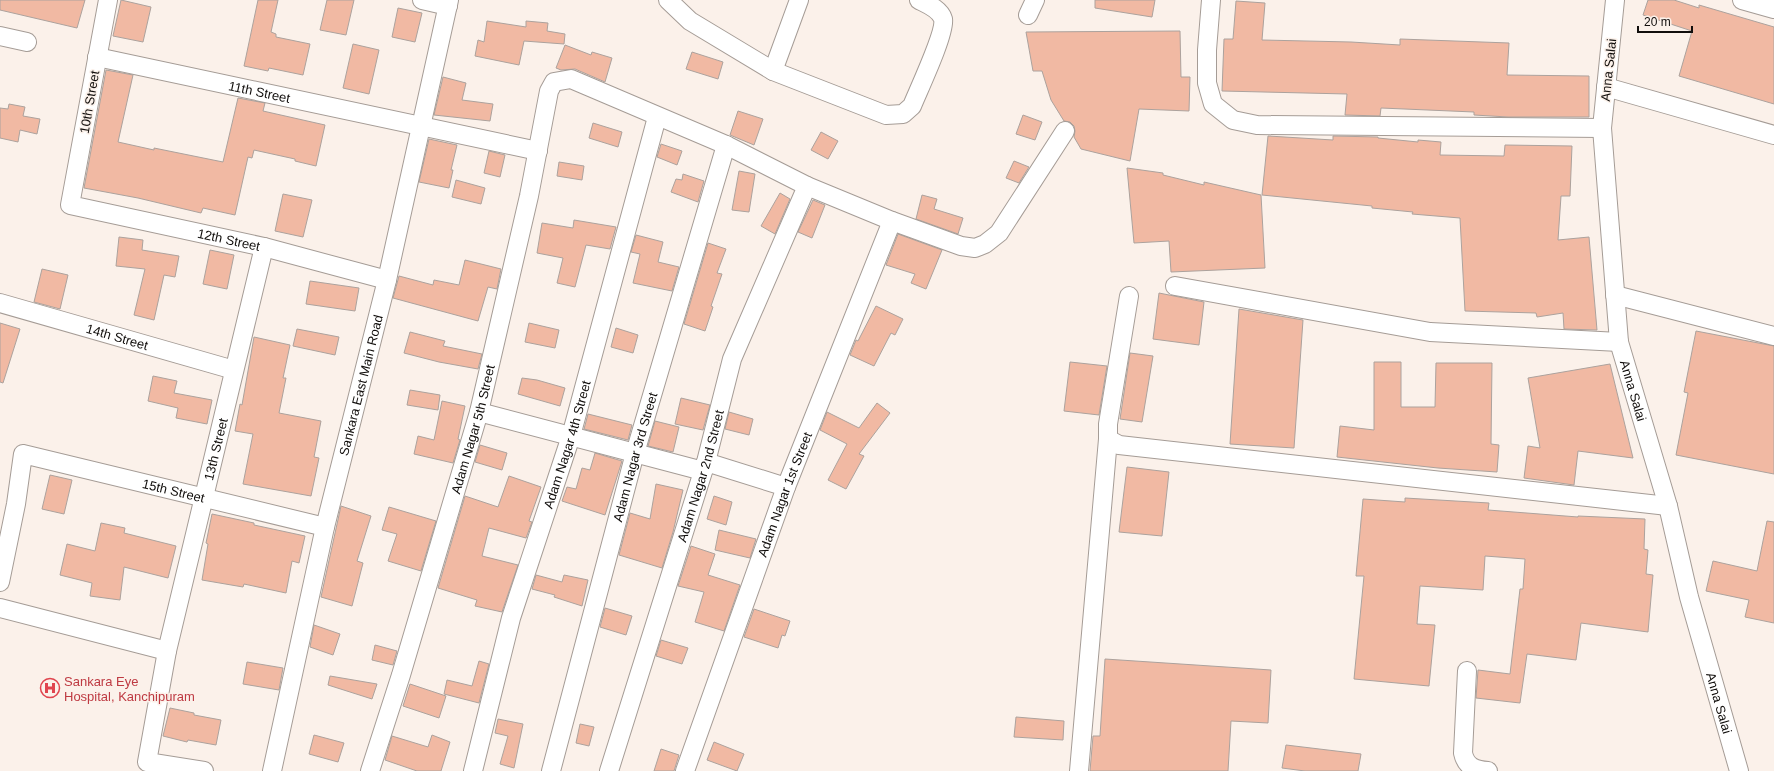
<svg xmlns="http://www.w3.org/2000/svg" width="1774" height="771" font-family="Helvetica,sans-serif">
  <rect width="100%" height="100%" fill="#fbf1ea"/>
  <!-- building -->
  <g fill="#f1b9a3" stroke="#aca29d">
    <path d="M0 0H85L77 28 0 10Z"/>
    <path d="M121 0 151 7 143 42 113 36Z"/>
    <path d="M258 0H278L271 32 276 34V37L310 44 303 75 269 68 268 71 244 66Z"/>
    <path d="M327 0H354L346 35 320 30Z"/>
    <path d="M1095 0H1155L1152 17 1095 8Z"/>
    <path d="M1648 0H1674L1699 8V5L1774 27V104L1679 76 1692 31 1643 15Z"/>
    <path d="M1236 1 1265 3 1262 40 1351 42 1400 45V39L1509 43 1507 75 1589 76V117H1508L1474 115V112L1381 108 1380 116 1345 115 1347 94 1222 91 1224 39H1233Z"/>
    <path d="M398 8 422 13 415 42 392 37Z"/>
    <path d="M487 21 526 27V21L548 23 547 31 565 34 564 44 524 41 519 65 475 56 478 40 484 42Z"/>
    <path d="M1180 31 1181 77H1190L1189 111 1139 109 1130 161 1081 149 1074 137 1075 131 1074 126 1070 122 1064 121 1051 100 1042 71H1033L1026 32Z"/>
    <path d="M353 44 379 50 369 94 343 88Z"/>
    <path d="M565 45 591 55 592 52 612 58 605 82 575 69 561 70 556 68Z"/>
    <path d="M692 52 723 62 718 79 686 69Z"/>
    <path d="M106 70 133 75 118 142 154 150V148L223 162 238 98 265 103 263 111 325 125 316 166 295 161V159L254 150 252 158 248 157 235 215 203 208 201 213 138 198 84 188Z"/>
    <path d="M443 77 466 83 462 100 493 104 490 121 434 115Z"/>
    <path d="M9 104 25 107 23 116 40 119 37 134 20 130 18 142 0 138V108L8 109Z"/>
    <path d="M738 111 763 119 754 145 730 135Z"/>
    <path d="M1023 115 1042 122 1035 140 1016 134Z"/>
    <path d="M593 123 622 132 618 147 589 138Z"/>
    <path d="M821 132 838 141 828 159 811 150Z"/>
    <path d="M1268 136 1333 140V136L1378 137V138L1418 142V140L1441 142 1440 155 1504 156 1505 145 1572 146 1570 196H1561L1558 240 1589 237 1597 330 1564 329 1563 313 1537 317 1536 313 1465 311 1460 218 1412 214 1413 212 1372 208V206L1262 195Z"/>
    <path d="M429 139 457 145 451 170H453L449 188 419 182Z"/>
    <path d="M661 144 682 151 677 165 657 157Z"/>
    <path d="M489 151 505 155 500 177 484 173Z"/>
    <path d="M1014 161 1029 167 1019 183 1006 178Z"/>
    <path d="M559 162 584 166 582 180 557 176Z"/>
    <path d="M1127 168 1163 173V175L1204 185V182L1261 195 1265 268 1171 272 1169 241 1134 243Z"/>
    <path d="M739 171 755 174 749 212 732 210Z"/>
    <path d="M683 174 704 181 698 202 671 192 676 179 682 180Z"/>
    <path d="M456 180 485 188 481 204 452 197Z"/>
    <path d="M780 193 790 199 775 234 761 226Z"/>
    <path d="M283 194 312 200 303 237 275 231Z"/>
    <path d="M922 195 937 199 934 209 963 218 958 234 916 219Z"/>
    <path d="M813 200 825 205 812 238 798 232Z"/>
    <path d="M574 220 616 227 610 249 586 245 575 287 557 283 563 258 537 253 542 223 573 228Z"/>
    <path d="M898 234 942 250 926 289 911 283 915 274 886 265Z"/>
    <path d="M636 235 663 242 658 262 679 267 672 291 633 283 640 254 631 252Z"/>
    <path d="M119 237 143 240 142 250 179 256 175 277 164 275 154 320 134 315 145 269 116 266Z"/>
    <path d="M708 243 726 249 717 273 722 274 711 306 713 307 705 331 684 324Z"/>
    <path d="M210 250 234 255 227 289 203 284Z"/>
    <path d="M465 260 501 269 497 289 488 287 478 321 393 298 399 276 433 285 434 280 459 285Z"/>
    <path d="M42 269 68 275 60 309 34 302Z"/>
    <path d="M310 281 359 288 355 311 306 304Z"/>
    <path d="M1159 293 1204 302 1199 345 1153 339Z"/>
    <path d="M876 306 903 319 895 335 891 333 874 366 850 355 856 340 858 341Z"/>
    <path d="M1239 309 1303 320 1294 448 1230 444Z"/>
    <path d="M0 323 20 329 3 383 0 382Z"/>
    <path d="M529 323 559 330 555 348 525 342Z"/>
    <path d="M616 328 638 335 633 353 611 347Z"/>
    <path d="M297 329 339 337 335 355 293 346Z"/>
    <path d="M1696 331 1774 346V474L1676 455 1688 393 1684 392Z"/>
    <path d="M410 332 445 341 443 346 482 354 478 369 439 362 404 353Z"/>
    <path d="M254 337 290 345 283 378H286L279 413 321 421 314 457 319 458 311 496 243 484 253 434 235 431 240 404 242 405Z"/>
    <path d="M1130 353 1153 356 1142 422 1120 419Z"/>
    <path d="M1070 362 1107 366 1099 415 1064 411Z"/>
    <path d="M1374 362H1401V407H1435L1436 363H1492L1491 444 1499 445 1497 472 1438 468 1337 457 1340 426 1374 430Z"/>
    <path d="M1610 364 1633 458 1578 451 1574 485 1524 478 1528 446 1540 448 1528 378Z"/>
    <path d="M153 376 177 381 174 393 212 400 207 424 176 418 178 408 148 401Z"/>
    <path d="M522 378 537 380 565 388 560 406 518 394Z"/>
    <path d="M410 390 440 395 438 410 407 405Z"/>
    <path d="M681 398 710 405 703 430 675 424Z"/>
    <path d="M442 401 465 406 458 439 460 440 453 463 414 454 418 436 434 440Z"/>
    <path d="M877 403 890 413 859 454 864 456 846 489 828 480 847 444 820 430 827 412 859 428Z"/>
    <path d="M729 412 753 419 749 435 725 429Z"/>
    <path d="M588 414 632 425 628 440 584 429Z"/>
    <path d="M655 421 679 427 673 452 648 446Z"/>
    <path d="M480 445 507 453 502 470 475 462Z"/>
    <path d="M595 453 622 461 605 515 562 501 567 487 576 489 582 468 590 470Z"/>
    <path d="M1127 467 1169 472 1162 536 1119 532Z"/>
    <path d="M50 475 72 480 64 514 42 509Z"/>
    <path d="M509 476 541 487 529 521 532 522 526 538 489 528 482 556 518 565 502 612 475 606 477 600 438 588 465 496 498 507Z"/>
    <path d="M656 484 683 490 673 532 662 568 619 555 630 513 650 519Z"/>
    <path d="M714 496 732 502 726 525 707 519Z"/>
    <path d="M1405 498 1489 503 1488 510 1578 517V516L1645 519 1644 549 1648 550 1646 574 1653 575 1648 632 1581 623 1576 660 1527 654 1520 703 1476 698 1478 670 1510 674 1520 589H1523L1525 559 1485 556 1483 590 1420 586 1417 624 1435 625 1429 686 1354 679 1364 576H1356L1363 499 1405 502Z"/>
    <path d="M341 506 371 516 357 561 363 563 352 606 321 597Z"/>
    <path d="M389 507 436 521 421 571 388 561 397 534 382 530Z"/>
    <path d="M212 514 254 523V525L305 536 299 563 292 561 286 593 244 584 243 587 202 580 208 544 206 543Z"/>
    <path d="M1767 521 1774 522V623L1745 617 1749 600 1706 591 1713 561 1757 571Z"/>
    <path d="M101 523 125 528 124 533 176 546 168 578 124 567 120 600 90 596 92 583 60 575 67 544 95 551Z"/>
    <path d="M719 530 756 539 750 558 715 550Z"/>
    <path d="M691 546 715 554 708 575 740 585 724 631 695 622 704 592 678 586Z"/>
    <path d="M536 575 562 582 564 575 588 580 582 606 554 597 555 595 532 589Z"/>
    <path d="M605 608 632 616 626 635 600 627Z"/>
    <path d="M754 609 790 621 785 636 782 635 778 648 744 637Z"/>
    <path d="M314 625 340 634 333 655 310 647Z"/>
    <path d="M661 640 688 648 682 664 656 656Z"/>
    <path d="M375 645 397 651 393 665 372 660Z"/>
    <path d="M1105 659 1271 670 1268 723 1231 721 1228 771H1090L1093 736H1100Z"/>
    <path d="M479 661 489 664 479 703 444 694 447 680 472 686Z"/>
    <path d="M247 662 283 668 279 690 243 684Z"/>
    <path d="M330 676 377 684 372 699 328 685Z"/>
    <path d="M410 684 446 696 439 718 403 706Z"/>
    <path d="M170 708 194 713V715L221 720 216 745 188 740 187 742 163 736Z"/>
    <path d="M1016 717 1064 721 1063 740 1014 737Z"/>
    <path d="M498 719 523 724 514 768 500 764 508 736 495 733Z"/>
    <path d="M580 724 594 727 589 746 576 743Z"/>
    <path d="M314 735 344 743 338 762 309 754Z"/>
    <path d="M432 735 450 742 441 771H417L385 760 392 736 428 747Z"/>
    <path d="M714 742 744 754 737 771 707 760Z"/>
    <path d="M1286 745 1361 754 1358 771H1305L1282 768Z"/>
    <path d="M661 749 679 755 674 771H654Z"/>
  </g>
  <g fill="none" stroke-linecap="round" stroke-linejoin="round">
    <defs>
      <g id="minor">
        <path id="s1" d="M108 0 70 205 264 247 387 280"/>
        <path d="M422 0 448 6"/>
        <path d="M668 0 690 21 773 71 886 115 903 114 912 106C918 91 946 32 943 19 940 9 927 4 919 0"/>
        <path d="M1211 0 1207 50V83L1213 104 1233 120 1257 125 1602 128"/>
        <path id="s2" d="M1615 0 1602 128 1619 342 1668 506 1689 597 1739 771"/>
        <path d="M1742 0 1774 9"/>
        <path d="M1028 15 1035 0"/>
        <path d="M0 36 27 42"/>
        <path id="s3" d="M97 57 538 151"/>
        <path d="M773 71 799 0"/>
        <path d="M1606 87 1774 135"/>
        <path d="M1175 286 1430 332 1619 342"/>
        <path d="M1615 295 1774 336"/>
        <path d="M1129 296 1108 424V439L1119 445 1668 506"/>
        <path id="s4" d="M0 303 234 370"/>
        <path d="M479 412 703 471"/>
        <path d="M706 462 786 487"/>
        <path id="s5" d="M0 582 16 504 23 454 325 527"/>
        <path d="M0 608 167 651"/>
        <path d="M1467 671 1463 753C1466 767 1475 770 1488 771"/>
        <path id="s6" d="M204 771 147 762 167 651 264 247"/>
        <path id="s7" d="M272 771 325 527 387 280 449 0"/>
        <path id="s8" d="M370 771 401 675 479 412 529 196 549 91 554 82 571 79 726 145 807 186 892 221 961 246 975 248 985 244 999 233 1065 131"/>
        <path id="s9" d="M473 771 511 618 571 436 657 117"/>
        <path id="s10" d="M551 771 635 453 726 145"/>
        <path id="s11" d="M609 771 706 462 732 359 807 186"/>
        <path id="s12" d="M685 771 786 487 892 221"/>
        <path d="M1079 771 1108 439"/>
      </g>
    </defs>
    <!-- minor casing -->
    <use href="#minor" stroke="#a59c96" stroke-width="20"/>
    <!-- minor -->
    <use href="#minor" stroke="#fff" stroke-width="18"/>
  </g>
  <!-- icons -->
  <defs>
    <symbol id="hospital-ring" viewBox="-11 -11 22 22"><circle r="9.5" fill="#fbf1ea" stroke="#e0444e" stroke-width="1.5"/><path d="M-5-5h3v3.5h4V-5h3V5h-3V1.5h-4V5h-3Z" fill="#e0444e"/></symbol>
  </defs>
  <g fill-rule="evenodd">
    <use href="#hospital-ring" x="39" y="677" width="22" height="22"/>
  </g>
  <g text-anchor="middle" stroke-width="3" stroke-linejoin="round" paint-order="stroke">
    <!-- street labels -->
    <g font-size="13" fill="#110e0c" stroke="#fbf1ea">
      <text transform="translate(1608 70) rotate(-84)" y="5">Anna Salai</text>
      <text dy="5" stroke="none"><textPath href="#s3" startOffset="166">11th Street</textPath></text>
      <text transform="translate(89 102) rotate(-80)" y="5">10th Street</text>
      <text dy="5" stroke="none"><textPath href="#s1" startOffset="371">12th Street</textPath></text>
      <text dy="5" stroke="none"><textPath href="#s4" startOffset="122">14th Street</textPath></text>
      <text dy="5" stroke="none"><textPath href="#s7" startOffset="396">Sankara East Main Road</textPath></text>
      <text dy="5" stroke="none"><textPath href="#s2" startOffset="394">Anna Salai</textPath></text>
      <text dy="5" stroke="none"><textPath href="#s8" startOffset="357">Adam Nagar 5th Street</textPath></text>
      <text dy="5" stroke="none"><textPath href="#s9" startOffset="340">Adam Nagar 4th Street</textPath></text>
      <text dy="5" stroke="none"><textPath href="#s6" startOffset="378">13th Street</textPath></text>
      <text dy="5" stroke="none"><textPath href="#s10" startOffset="325">Adam Nagar 3rd Street</textPath></text>
      <text dy="5" stroke="none"><textPath href="#s11" startOffset="309">Adam Nagar 2nd Street</textPath></text>
      <text dy="5" stroke="none"><textPath href="#s5" startOffset="285">15th Street</textPath></text>
      <text dy="5" stroke="none"><textPath href="#s12" startOffset="294">Adam Nagar 1st Street</textPath></text>
      <text dy="5" stroke="none"><textPath href="#s2" startOffset="718">Anna Salai</textPath></text>
    </g>
    <!-- health labels -->
    <g font-size="13" fill="#be3a42" stroke="#fbf1ea" text-anchor="start">
      <text x="64" y="686">Sankara Eye<tspan x="64" dy="15">Hospital, Kanchipuram</tspan></text>
    </g>
  </g>
  <!-- scale -->
  <path d="M1638 26v6h54v-6" fill="none" stroke="#110e0c" stroke-width="2"/>
  <text x="1644" y="26" font-size="12" fill="#110e0c" stroke="#fbf1ea" stroke-width="3" paint-order="stroke">20 m</text>
</svg>
